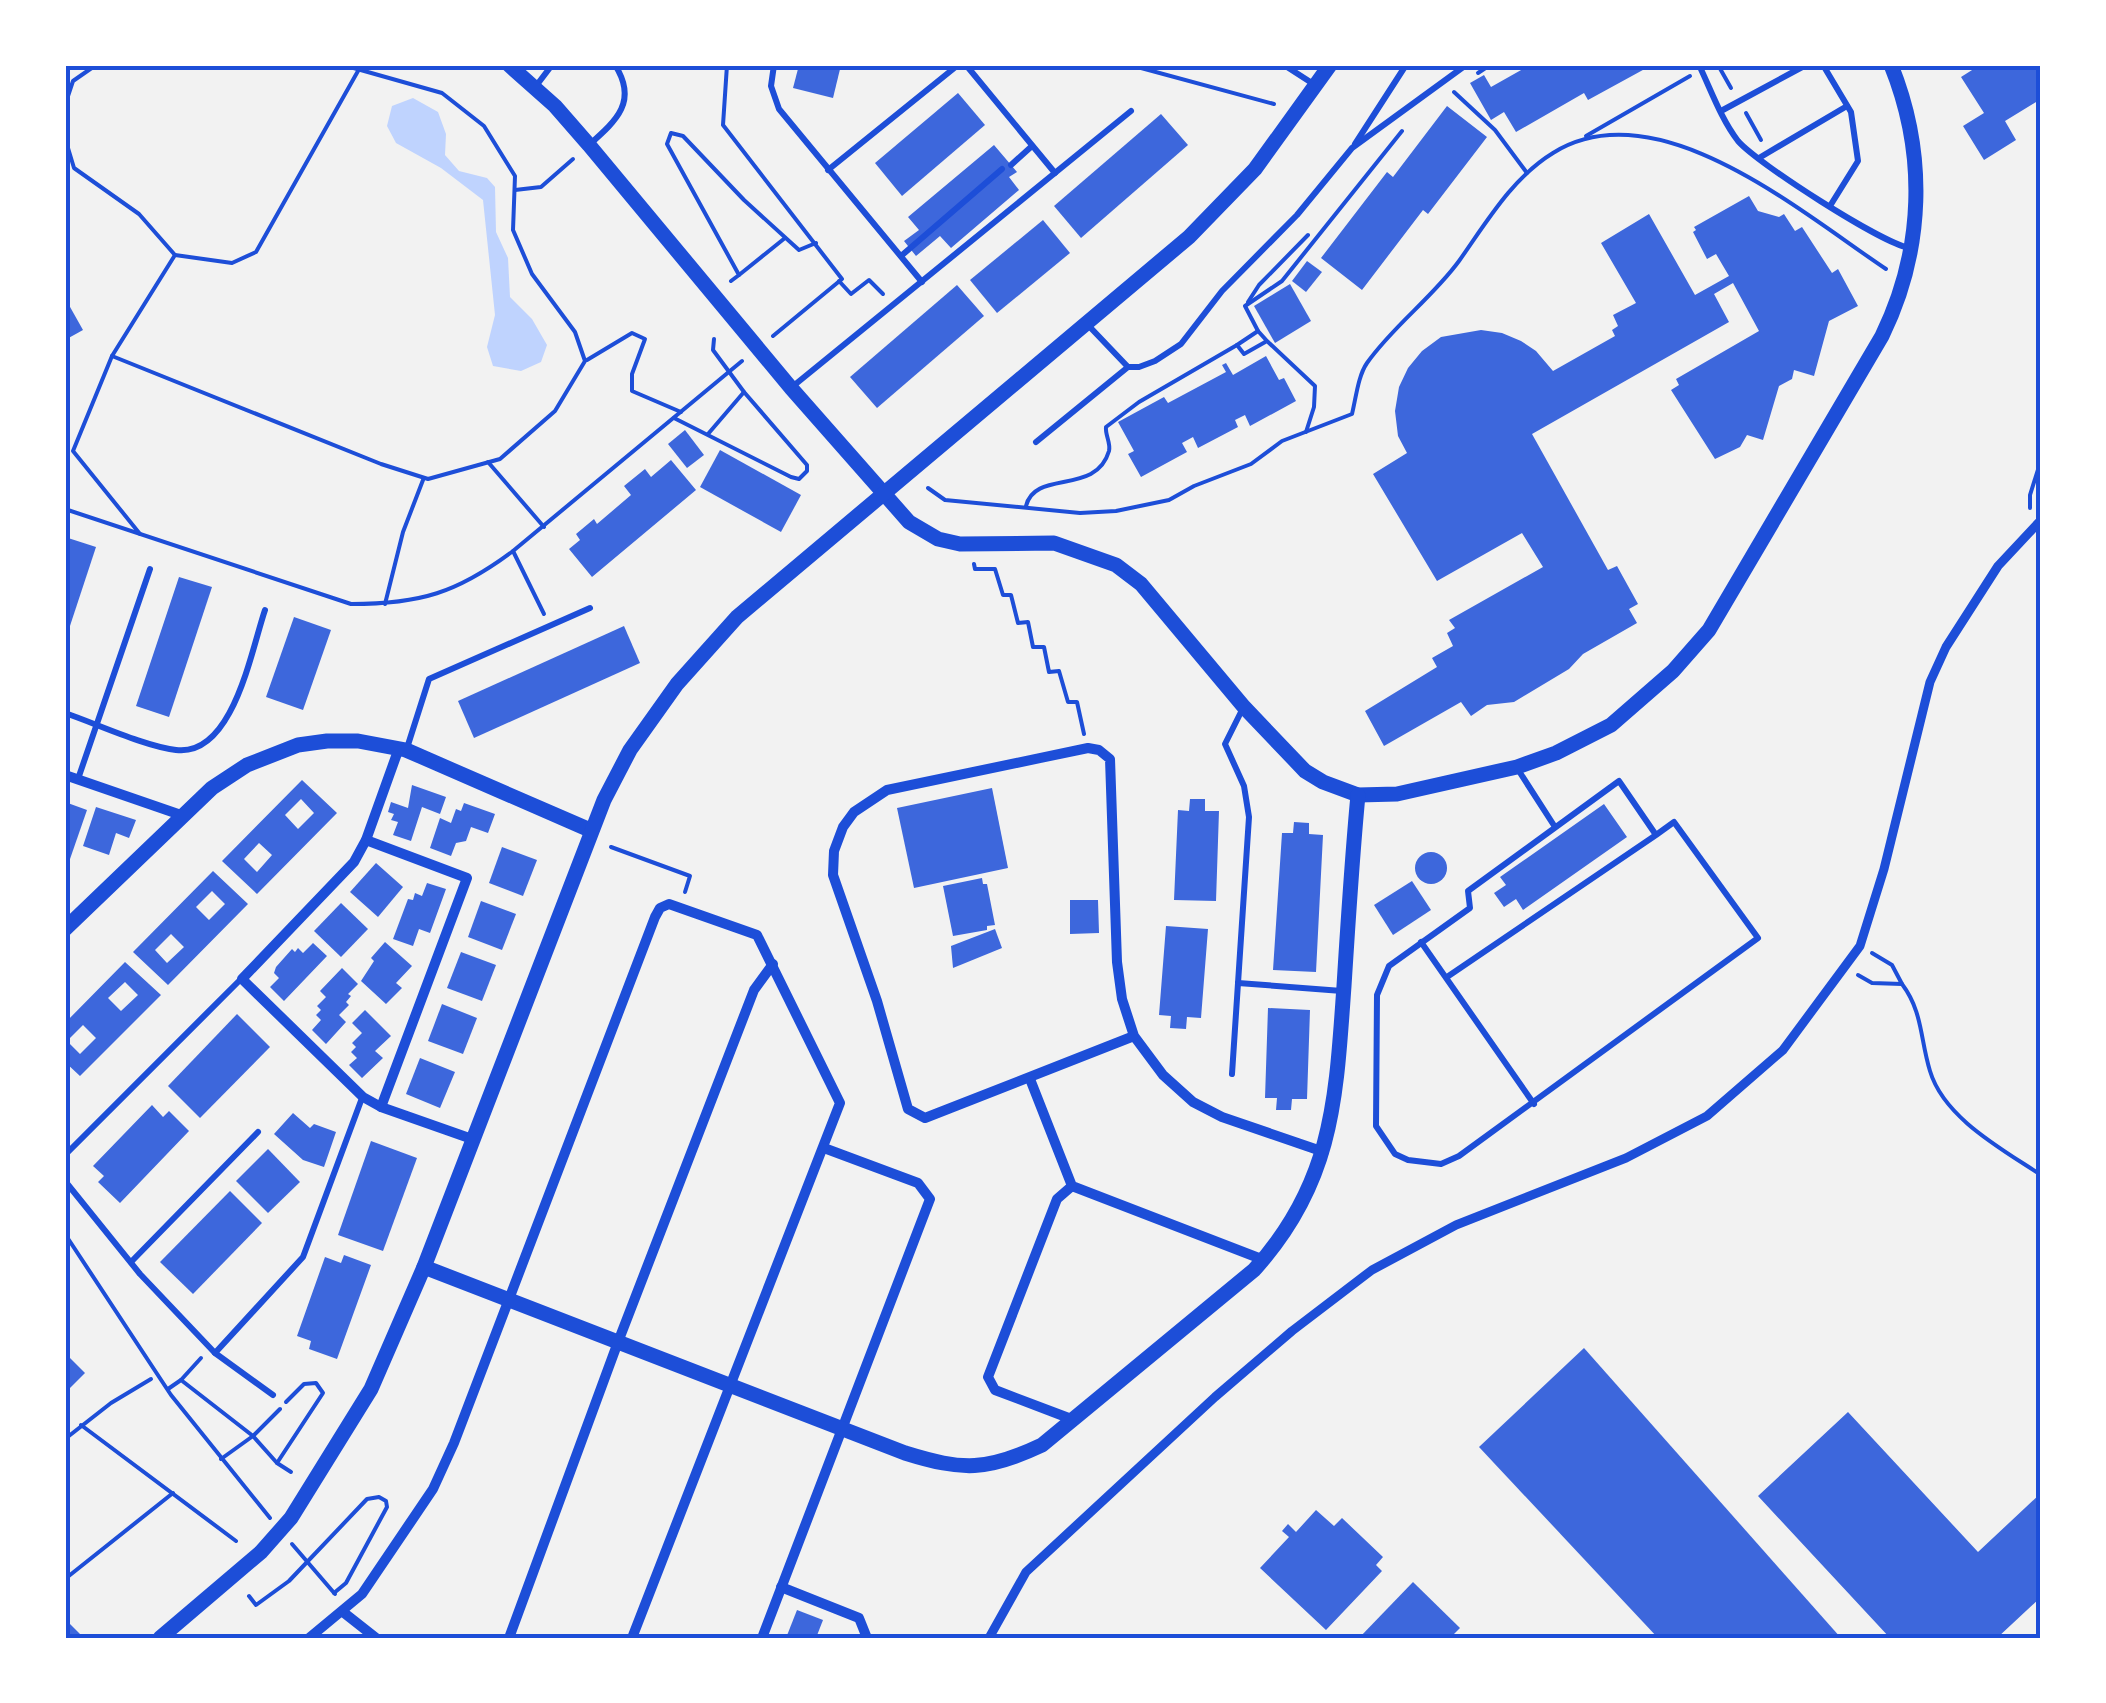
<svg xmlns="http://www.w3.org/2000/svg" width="2106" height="1703" font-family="'Archivo Narrow',sans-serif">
  <rect width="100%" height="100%" fill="#f2f2f2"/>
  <!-- water -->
  <path fill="#bfd3fe" d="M413 98 438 112 446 134 445 155 459 171 487 178 495 187 496 232 508 258 510 297 532 319 547 345 541 362 521 371 493 366 487 347 495 315 483 200 441 168 396 143 387 126 392 106Z"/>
  <!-- building -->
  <g fill="#3d67dc" fill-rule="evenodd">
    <path d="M799 65H841L833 98 793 88Z"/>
    <path d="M1530 65H1652L1588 100 1584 93 1516 132 1504 112 1491 120 1470 83 1484 75 1491 87Z"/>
    <path d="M1980 65H2041V99L2005 121 2016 140 1984 160 1963 126 1984 113 1961 77Z"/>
    <path d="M958 93 985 125 902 196 875 163Z"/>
    <path d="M1447 106 1487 137 1428 214 1423 210 1362 290 1321 258 1387 172 1393 177Z"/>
    <path d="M1161 114 1188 145 1081 238 1054 206Z"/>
    <path d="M994 145 1017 172 1009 177 1019 190 951 248 940 236 916 256 904 241 919 230 908 217Z"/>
    <path d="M1749 196 1758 211 1779 217 1784 214 1795 231 1802 227 1832 273 1838 269 1858 306 1829 321 1814 376 1794 370 1792 379 1779 386 1763 440 1747 435 1740 447 1715 459 1671 390 1679 385 1676 379 1759 331 1733 283 1714 294 1729 322 1532 434 1608 570 1617 566 1638 604 1629 609 1637 623 1583 654 1569 669 1514 702 1487 705 1471 716 1461 702 1384 746 1365 711 1437 667 1432 658 1453 646 1447 633 1455 628 1449 620 1543 567 1522 533 1437 581 1373 474 1407 453 1398 436 1395 411 1399 387 1408 368 1422 351 1441 337 1481 330 1502 333 1521 341 1536 351 1553 371 1615 336 1612 330 1618 326 1613 315 1636 303 1601 243 1649 214 1695 295 1729 276 1716 254 1707 259 1693 232 1696 230 1694 227Z"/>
    <path d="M1043 220 1070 253 997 313 970 280Z"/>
    <path d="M1307 261 1322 272 1306 292 1292 281Z"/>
    <path d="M1290 284 1311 321 1275 343 1254 306Z"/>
    <path d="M957 285 984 316 877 408 850 377Z"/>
    <path d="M65 298 83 330 65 340Z"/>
    <path d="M1266 356 1279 380 1284 378 1296 401 1250 426 1245 415 1235 420 1238 427 1198 448 1193 437 1182 443 1187 452 1141 477 1128 454 1134 451 1118 422 1164 397 1168 403 1226 372 1222 365 1226 363 1233 375Z"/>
    <path d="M685 430 704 455 687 468 668 444Z"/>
    <path d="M720 450 801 495 781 532 700 487Z"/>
    <path d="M671 460 696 490 592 577 569 549 580 540 576 534 594 519 597 524 631 495 624 486 645 469 651 477Z"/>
    <path d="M65 537 96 547 66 638H65Z"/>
    <path d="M179 577 212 587 169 717 136 706Z"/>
    <path d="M294 617 331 630 303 710 266 697Z"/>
    <path d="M624 626 640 663 474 738 458 701Z"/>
    <path d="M302 780 337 813 257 894 222 861ZM301 799 314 813 298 829 285 815ZM259 843 272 855 257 872 244 859Z"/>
    <path d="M412 785 446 797 440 814 422 807 411 841 393 835 398 822 391 820 394 814 388 812 391 802 408 808Z"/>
    <path d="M992 788 1008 868 914 888 897 808Z"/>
    <path d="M1190 799H1205V811H1219L1216 901 1174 900 1178 810 1189 811Z"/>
    <path d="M65 802 87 810 70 859 65 858Z"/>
    <path d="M464 803 495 814 488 833 471 827 466 841 456 843 451 856 430 848 440 818 451 823 456 809 461 811Z"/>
    <path d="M1604 804 1627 837 1523 910 1516 899 1504 907 1494 893 1506 885 1500 877Z"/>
    <path d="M96 807 136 820 129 838 116 833 109 855 83 846Z"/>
    <path d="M1294 822 1309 823V834L1323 835 1316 972 1273 970 1282 833H1293Z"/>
    <path d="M502 847 537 860 523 896 489 883Z"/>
    <circle cx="1431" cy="868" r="16"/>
    <path d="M376 863 403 887 378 917 350 892Z"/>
    <path d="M213 871 248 904 168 985 133 952ZM212 891 225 904 209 920 196 907ZM171 934 184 947 167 963 155 950Z"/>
    <path d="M982 878 983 884H987L995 925 987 926V930L953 936 943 886Z"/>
    <path d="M1412 881 1431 910 1393 935 1374 905Z"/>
    <path d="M427 883 446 889 430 933 419 929 413 946 393 939 408 899 413 900 415 893 422 896Z"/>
    <path d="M1070 900H1098L1099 933 1070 934Z"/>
    <path d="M481 901 516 914 502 950 468 937Z"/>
    <path d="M341 903 368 929 341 957 314 931Z"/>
    <path d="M1166 926 1208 929 1201 1018 1187 1017 1186 1029 1170 1028 1171 1016 1159 1015Z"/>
    <path d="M995 929 1002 948 953 968 951 946Z"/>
    <path d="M385 942 412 966 396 983 402 988 386 1004 361 981 374 961 371 958Z"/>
    <path d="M313 943 327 956 284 1001 270 987 279 978 274 973 276 967 292 949 295 952 298 948 303 953Z"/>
    <path d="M461 952 496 965 482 1001 447 988Z"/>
    <path d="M125 962 161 995 80 1076 65 1062V1023ZM125 982 138 995 121 1011 108 998ZM83 1025 96 1038 80 1054 67 1041Z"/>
    <path d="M342 968 358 984 348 994 351 996 346 1002 349 1005 339 1015 346 1022 326 1044 312 1030 321 1020 316 1015 321 1010 317 1006 326 997 320 991Z"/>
    <path d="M442 1004 477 1018 463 1054 428 1041Z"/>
    <path d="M1268 1008 1310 1010 1307 1099H1292L1291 1110H1276L1277 1098H1265Z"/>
    <path d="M365 1010 391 1036 375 1051 383 1058 362 1078 349 1065 357 1058 351 1052 356 1047 352 1043 362 1033 352 1023Z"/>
    <path d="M237 1014 270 1047 200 1118 168 1086Z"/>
    <path d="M420 1058 455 1072 440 1108 406 1094Z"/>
    <path d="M152 1105 163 1117 169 1111 189 1131 120 1203 98 1182 104 1176 93 1166Z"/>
    <path d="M293 1113 310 1128 314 1124 336 1132 324 1167 303 1160 274 1134Z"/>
    <path d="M371 1141 417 1158 383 1251 338 1235Z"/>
    <path d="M268 1149 300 1182 268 1213 236 1181Z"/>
    <path d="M230 1191 262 1223 193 1294 160 1262Z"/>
    <path d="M344 1255 371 1265 337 1359 309 1349 311 1341 297 1336 325 1257 341 1263Z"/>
    <path d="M1584 1348 1841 1638H1658L1479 1447Z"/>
    <path d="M65 1353 85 1373 65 1393Z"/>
    <path d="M1848 1412 1978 1552 2041 1493V1597L1997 1638H1890L1758 1496Z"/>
    <path d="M1316 1510 1334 1526 1342 1518 1383 1557 1376 1565 1382 1571 1326 1630 1260 1568 1289 1537 1282 1531 1288 1524 1296 1532Z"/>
    <path d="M1413 1582 1460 1628 1450 1638H1359Z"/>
    <path d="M797 1610 823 1620 816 1638H786Z"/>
    <path d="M65 1619 84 1638H65Z"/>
  </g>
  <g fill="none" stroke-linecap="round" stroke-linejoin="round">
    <!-- path -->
    <g stroke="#1d4ed8" stroke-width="4">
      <path d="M727 65 723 125 842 279 773 336"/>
      <path d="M1130 65 1274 104"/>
      <path d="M1718 65 1731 88"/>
      <path d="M1478 73 1490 65"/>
      <path d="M1454 92 1495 130 1527 173"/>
      <path d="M65 105 73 81 96 65"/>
      <path d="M1746 113 1761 140"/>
      <path d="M1586 136 1690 76"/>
      <path d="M65 138 74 168 139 214 175 255"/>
      <path d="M515 190 541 187 573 159"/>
      <path d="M739 275 785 238"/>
      <path d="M731 281 739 275 667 144 671 133 683 136 744 200 799 250 816 243"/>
      <path d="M839 281 851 294 869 280 883 294"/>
      <path d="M1248 302 1259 285 1308 235"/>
      <path d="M1258 331 1245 306 1282 281 1402 131"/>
      <path d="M1267 341 1258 331 1237 345 1244 354 1267 341 1315 386 1314 407 1306 432"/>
      <path d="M112 356 381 464 428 479 500 459 555 411 585 361 575 332 532 274 513 230 515 176 484 126 442 93 343 65"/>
      <path d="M587 360 632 333 645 339 632 374V391L681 412"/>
      <path d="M674 418 791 477 799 479 807 471V465L744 392 713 350 714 339"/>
      <path d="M708 434 744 392"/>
      <path d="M488 462 544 527"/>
      <path d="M928 488 945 500 1080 513 1116 511 1169 500 1194 486 1251 464 1282 441 1352 414C1356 398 1358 376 1367 363 1393 326 1432 298 1459 261 1486 223 1512 178 1553 153 1657 88 1802 213 1886 269"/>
      <path d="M1026 506C1035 469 1096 496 1109 451 1111 443 1105 435 1106 427L1139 402 1237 345"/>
      <path d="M2030 508V495L2041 460"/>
      <path d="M65 509 351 604C420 604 457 593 513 551L742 361"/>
      <path d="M140 534 73 451 112 356 175 255 232 263 256 252 358 71"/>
      <path d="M513 551 544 614"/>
      <path d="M974 564 975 569H995L1003 595H1011L1018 623 1028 622 1033 647H1044L1049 672 1059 671 1068 702H1077L1084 734"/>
      <path d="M385 604 403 532 423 480"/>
      <path d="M611 847 690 876 685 892"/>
      <path d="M1858 975 1872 983 1902 984 1892 965 1872 953"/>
      <path d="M1902 984C1923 1012 1920 1039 1930 1071 1944 1118 2002 1149 2041 1175"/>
      <path d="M65 1234 171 1395 270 1518"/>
      <path d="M181 1380 201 1358"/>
      <path d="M168 1389 181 1380 253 1436 280 1409"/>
      <path d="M286 1402 304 1384 316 1383 323 1393 277 1463 291 1472"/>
      <path d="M81 1425 236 1541"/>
      <path d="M65 1439 111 1403 151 1379"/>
      <path d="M221 1459 253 1436 277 1463"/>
      <path d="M292 1544 335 1594"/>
      <path d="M65 1579 173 1493"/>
      <path d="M249 1596 256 1605 289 1581 367 1499 379 1497 386 1501 387 1507 346 1583 334 1593"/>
    </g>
    <!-- service -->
    <g stroke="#1d4ed8" stroke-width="6">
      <path d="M774 65 771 86 779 109 922 282"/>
      <path d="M966 65 1055 173"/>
      <path d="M1284 65 1315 85"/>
      <path d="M1699 65C1711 90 1721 119 1738 141 1758 164 1880 242 1909 248"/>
      <path d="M1823 65 1851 112 1858 161 1830 206"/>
      <path d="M536 86 552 65"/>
      <path d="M1721 111 1806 65"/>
      <path d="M590 144C617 120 638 101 615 65"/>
      <path d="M1355 144 1406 65"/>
      <path d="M1759 158 1847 106"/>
      <path d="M1011 165 1032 146"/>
      <path d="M828 170 958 65"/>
      <path d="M901 256 1002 169"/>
      <path d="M1087 324 1128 367H1139L1155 361 1181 344 1222 291 1297 215 1352 148 1466 65"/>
      <path d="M792 387 1131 111"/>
      <path d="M1036 442 1128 367"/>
      <path d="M65 713C97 724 144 746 176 750 233 757 251 651 265 610"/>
      <path d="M407 748 429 679 590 608"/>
      <path d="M1517 768 1555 827"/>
      <path d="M78 779 150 569"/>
      <path d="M1421 942 1534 1104"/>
      <path d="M1447 977 1656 835 1674 822 1758 938 1459 1156 1441 1164 1408 1160 1395 1154 1376 1126 1377 995 1389 966 1470 908 1468 891 1619 781 1656 835"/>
      <path d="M1238 983 1342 991"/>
      <path d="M1232 1074 1249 817 1244 786 1225 744 1243 708"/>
      <path d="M65 1155 241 979"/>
      <path d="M65 1181 140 1274 215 1353 303 1257 362 1098"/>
      <path d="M131 1262 258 1132"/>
      <path d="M215 1353 273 1395"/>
    </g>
    <!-- pedestrian -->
    <path stroke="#1d4ed8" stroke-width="9" d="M989 1638 1026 1572 1215 1397 1292 1331 1372 1270 1456 1225 1626 1158 1707 1116 1783 1050 1860 946 1884 869 1930 682 1946 647 1998 566 2041 520"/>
    <!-- minor -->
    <g stroke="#1d4ed8" stroke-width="10">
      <path d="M399 748 366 840 354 862 242 979 363 1097 381 1107 472 1139"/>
      <path d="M65 775 181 815"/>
      <path d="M366 840 467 878 381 1107"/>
      <path d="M1134 1036 925 1118 908 1109 877 1001 833 875 834 851 843 827 854 812 887 790 1088 748 1099 750 1110 759 1117 962 1122 999 1134 1036 1163 1075 1193 1102 1222 1117 1324 1152"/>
      <path d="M1030 1079 1072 1186 1264 1260"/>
      <path d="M1072 1186 1057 1199 988 1377 995 1390 1074 1420"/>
      <path d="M781 1587 859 1618 867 1638"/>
      <path d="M343 1612 376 1638"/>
      <path d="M309 1638 362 1594 433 1489 454 1443 655 917 660 908 669 904 757 935 840 1103 632 1638"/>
      <path d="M509 1638 618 1342 754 990 773 964"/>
      <path d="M762 1638 930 1199 918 1183 824 1148"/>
    </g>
    <!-- tertiary -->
    <g stroke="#1d4ed8" stroke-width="15">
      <path d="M509 65 555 106 589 145 791 388 909 522 938 539 960 544 1054 543 1116 565 1141 584 1244 707 1305 771 1323 782 1358 795 1397 794 1517 767 1556 753 1611 725 1673 671 1709 630 1882 336C1924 250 1927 154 1891 65"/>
      <path d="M65 929 212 788 247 765 298 745 327 741H358L406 750 590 830"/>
      <path d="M424 1267 905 1453C963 1471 987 1471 1042 1445L1254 1270C1334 1182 1336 1097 1344 986 1348 922 1352 858 1358 795"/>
      <path d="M160 1638 261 1552 291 1518 371 1389 424 1267 604 800 630 750 677 684 737 617 1189 237 1255 169 1330 65"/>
    </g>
  </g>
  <!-- border -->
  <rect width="2106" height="1703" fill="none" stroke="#ffffff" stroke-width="135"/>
  <rect x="68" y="68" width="1970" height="1568" fill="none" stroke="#1d4ed8" stroke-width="4"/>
</svg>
